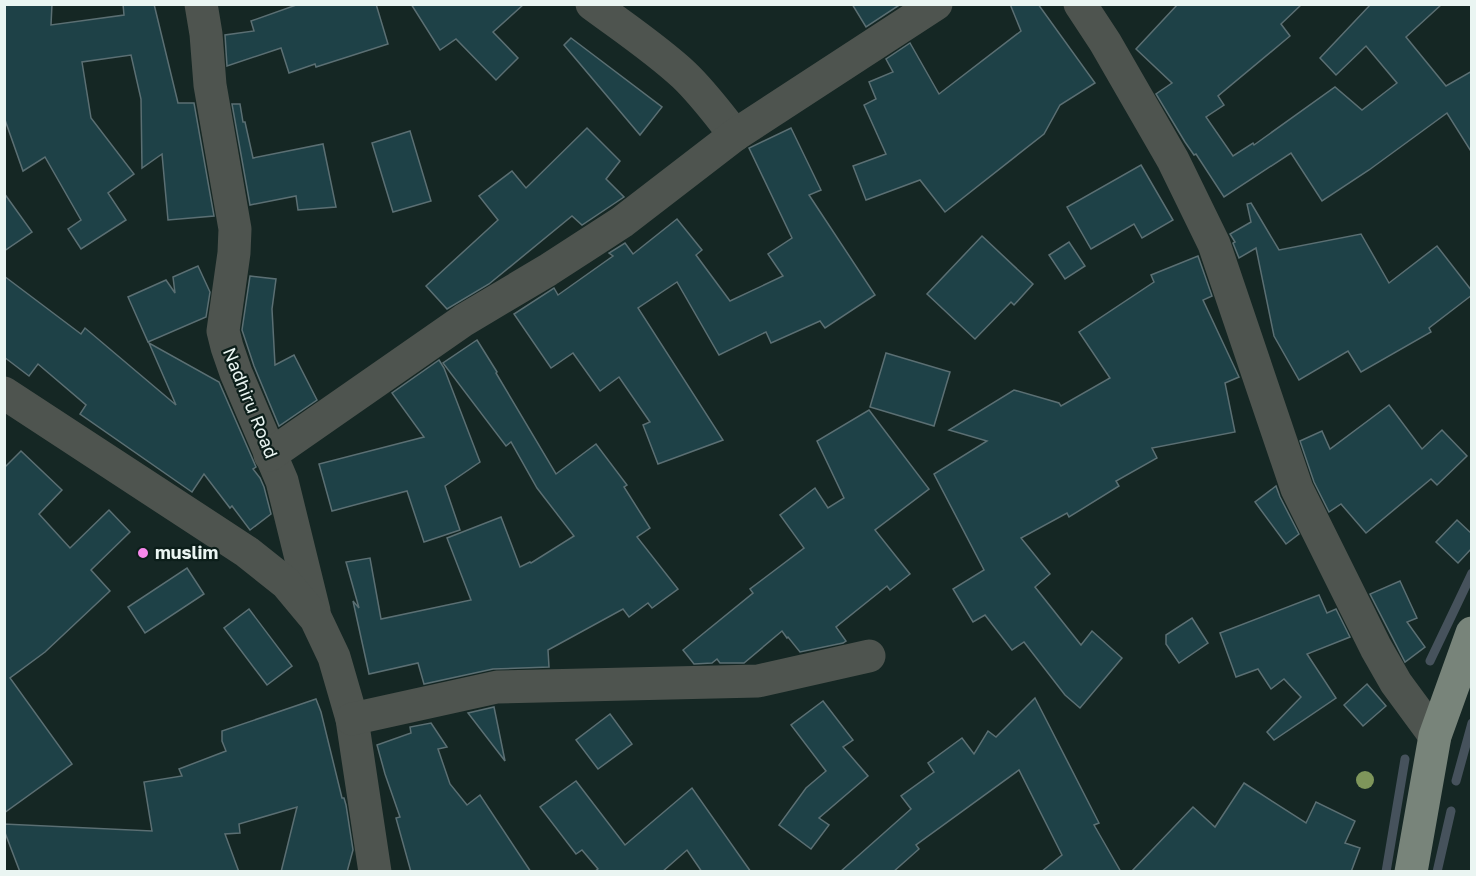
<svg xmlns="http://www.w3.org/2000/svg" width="1476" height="876" font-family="'Golos Text',sans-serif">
  <rect width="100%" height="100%" fill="#152724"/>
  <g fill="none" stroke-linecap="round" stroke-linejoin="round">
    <!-- stream -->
    <g stroke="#46525c" stroke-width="9">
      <path d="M1430 661 1472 573"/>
      <path d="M1456 781 1472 723"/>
      <path d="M1386 872 1405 759"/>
      <path d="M1437 872 1451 811"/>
    </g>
  </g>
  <!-- building -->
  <g fill="#1e4147" stroke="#5b6f73" stroke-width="1.5">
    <path d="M4 4H52L51 25 124 15 123 4H154L178 103H194L214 216 168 220 162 154 142 168 141 99 131 55 82 62 91 118 134 174 108 193 126 220 81 249 68 229 81 220 45 157 23 171 4 117Z"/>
    <path d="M299 4H376L388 44 316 67 315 64 289 73 281 48 227 66 225 35 254 31 251 21Z"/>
    <path d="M411 4H524L493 32 518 58 496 80 456 39 440 50Z"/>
    <path d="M852 4H901L866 27Z"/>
    <path d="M1010 4H1038L1095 83 1060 105 1044 134 945 212 920 180 866 200 853 166 886 154 864 105 876 99 869 82 893 72 886 59 910 43 939 94 1021 31Z"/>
    <path d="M1178 4H1302L1281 24 1290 36 1218 96 1224 105 1206 117 1233 156 1253 143 1254 145 1335 87 1362 110 1397 83 1366 46 1336 75 1320 58 1371 4H1442L1406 37 1446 86 1472 71V153L1447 113 1369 170 1322 201 1291 153 1224 197 1196 154 1194 155 1185 142 1156 94 1172 83 1136 49Z"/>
    <path d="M571 38 662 107 640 135 564 45Z"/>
    <path d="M232 104H240L243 122H245L253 158 323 144 336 207 298 210 296 196 250 205Z"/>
    <path d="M587 128 620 161 606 179 624 197 582 225 572 216 489 284 447 309 426 286 498 220 479 196 512 171 526 188Z"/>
    <path d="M791 128 821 190 809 195 875 295 825 328 820 321 771 343 766 332 719 355 677 282 638 308 723 440 658 464 643 425 650 422 619 377 600 391 573 353 551 368 514 314 554 288 558 295 613 256 609 253 625 243 633 254 677 219 702 250 696 255 730 301 783 276 768 254 792 238 749 148Z"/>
    <path d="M410 131 431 201 393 212 372 143Z"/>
    <path d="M1141 165 1173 220 1142 238 1134 224 1091 249 1067 207Z"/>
    <path d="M4 193 32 232 4 251Z"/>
    <path d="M1251 203 1279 250 1361 234 1389 283 1437 246 1472 291V295L1429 328 1431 332 1361 372 1348 351 1299 380 1274 336 1256 248 1239 258 1233 243 1235 242 1230 234 1251 222 1247 204Z"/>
    <path d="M982 236 1033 284 1014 305 1011 302 975 339 927 294Z"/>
    <path d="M1069 242 1085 266 1065 279 1049 255Z"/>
    <path d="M1198 256 1212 296 1203 300 1239 377 1225 383 1235 432 1152 448 1157 458 1116 481 1119 486 1069 517 1067 513 1021 538 1050 574 1035 587 1081 645 1092 631 1122 658 1080 708 1065 695 1024 642 1012 650 985 615 973 622 953 589 984 570 934 474 987 441 949 430 1014 390 1059 403 1061 406 1110 378 1079 332 1154 282 1151 275Z"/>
    <path d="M198 266 210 292 206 317 148 342 128 297 166 280 175 293 173 277Z"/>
    <path d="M4 276 81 334 85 328 176 405 149 343 219 382 256 467 253 469 260 478 264 487 271 514 250 530 232 506 230 508 204 474 192 492 80 414 86 405 38 364 29 376 4 357Z"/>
    <path d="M250 276 276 279 272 309 275 365 294 355 317 400 279 426 254 366 242 330Z"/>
    <path d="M477 340 497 372 496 373 556 474 596 444 627 485 624 487 650 528 637 537 678 589 652 608 648 603 629 617 623 609 548 650 549 667 493 669 424 684 418 663 369 674 353 601 359 608 346 562 370 558 381 619 471 600 447 538 501 517 520 567 530 562 531 563 574 536 537 488 511 442 506 446 443 363Z"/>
    <path d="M886 353 950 372 934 426 870 407Z"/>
    <path d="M439 360 444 368 480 462 445 486 460 530 424 542 407 491 332 511 319 464 424 437 392 393Z"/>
    <path d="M1389 405 1422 449 1442 430 1467 456 1437 485 1431 479 1366 533 1341 504 1329 512 1314 482 1300 441 1322 431 1330 449Z"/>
    <path d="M869 410 929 489 875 530 910 574 890 590 887 586 836 627 846 641 843 643 800 652 788 637 787 638 782 631 744 663H720L717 659 712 663 694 664 683 650 753 593 750 589 804 548 780 515 815 488 828 508 844 498 817 441Z"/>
    <path d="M21 451 62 490 39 514 70 548 109 510 130 532 91 570 110 591 45 652 10 678 72 764 4 813V468Z"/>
    <path d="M1276 486 1280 497 1299 534 1286 544 1255 502Z"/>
    <path d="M1457 520 1472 534V548L1458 563 1436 542Z"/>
    <path d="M187 568 204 594 145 633 128 607Z"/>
    <path d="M1400 581 1417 618 1407 622 1425 647 1405 662 1370 594Z"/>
    <path d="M1319 595 1327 613 1336 609 1350 637 1307 654 1336 698 1274 740 1267 732 1301 697 1284 679 1271 689 1258 669 1236 677 1220 633Z"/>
    <path d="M249 609 292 666 267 685 224 628Z"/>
    <path d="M1192 618 1208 643 1179 663 1166 644V635Z"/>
    <path d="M1367 684 1386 706 1363 726 1344 705Z"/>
    <path d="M1035 698 1099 823 1094 825 1121 872H1041L1062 855 1019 770 916 845 919 849 893 872H840L911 809 901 796 934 772 928 763 962 738 974 754 988 731 996 737Z"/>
    <path d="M316 699 321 712 342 798H344L346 805 353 850 347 872H281L297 807 239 824 240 833 225 834 239 872H20L4 830V824L152 831 144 782 182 776 179 769 226 751 222 741V731Z"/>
    <path d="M823 701 853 740 843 747 868 776 819 818 829 825 811 849 779 825 806 788 826 771 791 725Z"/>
    <path d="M494 707 505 761 468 713Z"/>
    <path d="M610 714 632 744 598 769 576 740Z"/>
    <path d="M431 723 447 747 438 749 450 784 467 805 480 795 531 872H411L396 818 400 817 385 774 377 745 411 733 410 727Z"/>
    <path d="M576 781 625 845 692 788 751 872H702L687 850 662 872H594L598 869 582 850 576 854 540 807Z"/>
    <path d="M1244 783 1306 823 1316 802 1355 821 1345 843 1360 848 1351 872H1131L1193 807 1215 827Z"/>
  </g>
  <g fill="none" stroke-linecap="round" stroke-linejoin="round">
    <!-- minor -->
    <g stroke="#4e544f" stroke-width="33">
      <path d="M201 4 206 34 210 85 235 229 234 253 223 331 227 347 236 373 282 481 314 611"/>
      <path d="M592 4C623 27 656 49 684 75 703 93 719 115 735 135"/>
      <path d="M1080 4 1105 42 1173 160 1214 244 1297 489 1376 648 1396 683 1435 736"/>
      <path d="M4 393 247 552 286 583 316 619 334 657 352 719 375 872"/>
      <path d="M270 455 464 320 548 270 622 222 735 135 936 4"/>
      <path d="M352 719 497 687 758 681 869 656"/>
    </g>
    <!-- major -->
    <path stroke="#78847a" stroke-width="33" d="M1411 872 1435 736 1472 633"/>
  </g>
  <!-- trees -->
  <circle fill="#7f965b" cx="1365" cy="780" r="9"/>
  <!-- markers -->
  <circle fill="#f788eb" stroke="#0c1e1a" stroke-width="2" cx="143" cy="553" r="6"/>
  <g text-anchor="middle" stroke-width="4.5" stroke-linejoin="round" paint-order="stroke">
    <!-- street labels -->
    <g font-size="18" fill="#eaf5f2" stroke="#0c1e1a">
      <text transform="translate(250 403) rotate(68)" y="6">Nadhiru Road</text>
    </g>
    <!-- poi labels -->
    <g font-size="18" font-weight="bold" fill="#eaf5f2" stroke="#0c1e1a" text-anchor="start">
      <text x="155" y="559">muslim</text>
    </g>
  </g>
  <!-- border -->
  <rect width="1476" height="876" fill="none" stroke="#eaf5f2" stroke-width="12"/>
</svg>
